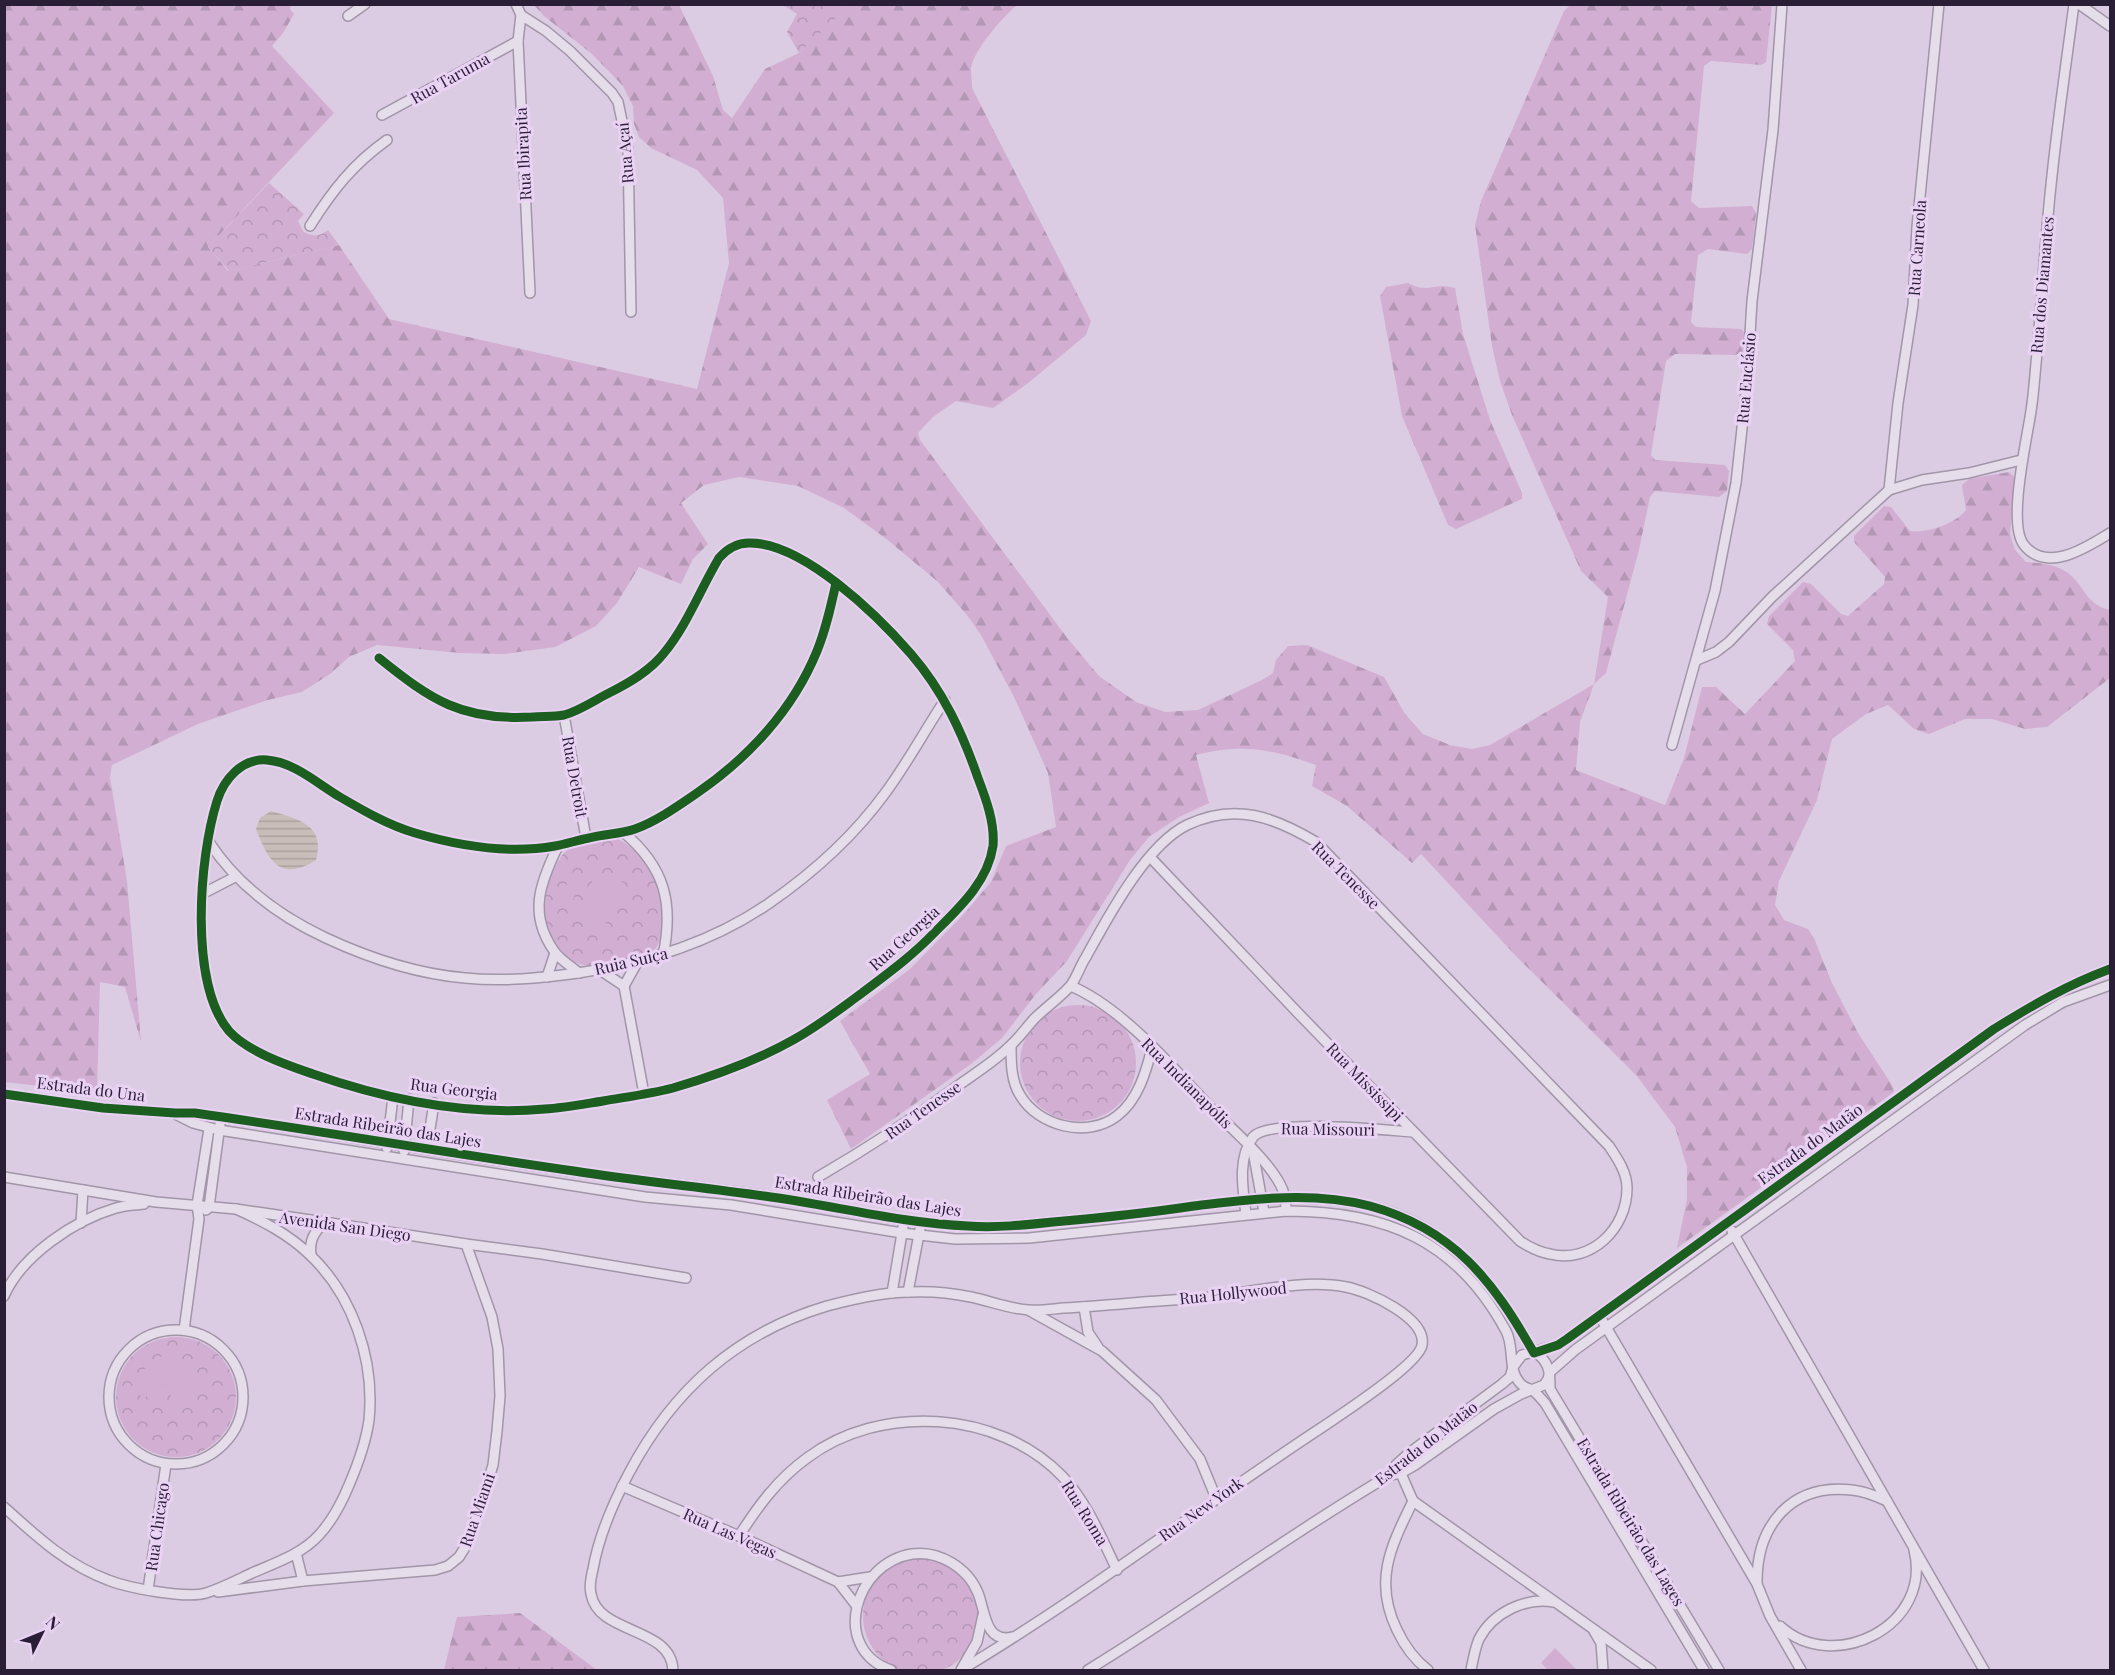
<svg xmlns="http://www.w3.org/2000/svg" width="2115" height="1675" font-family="'Playfair Display',serif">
  <defs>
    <pattern id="forest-firs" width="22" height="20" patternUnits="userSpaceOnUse" patternTransform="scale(1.5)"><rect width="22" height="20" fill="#d2afd2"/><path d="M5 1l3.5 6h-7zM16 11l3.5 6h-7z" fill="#b496b5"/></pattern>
    <pattern id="park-crowns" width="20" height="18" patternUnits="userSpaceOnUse" patternTransform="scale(1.5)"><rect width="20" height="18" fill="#d2afd2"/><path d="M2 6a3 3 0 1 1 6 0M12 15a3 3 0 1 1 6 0" fill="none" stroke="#b496b5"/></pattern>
    <pattern id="water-rules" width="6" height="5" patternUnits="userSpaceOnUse" patternTransform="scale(1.5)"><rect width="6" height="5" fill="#c8bdb8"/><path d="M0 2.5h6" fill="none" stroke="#aca29f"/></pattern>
  </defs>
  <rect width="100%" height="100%" fill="#dccce3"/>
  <!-- forest -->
  <g fill="url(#forest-firs)">
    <path d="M5 5H291L290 9 294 14 283 33 272 46 334 113 208 247 228 271 339 245 389 319 697 389 729 263 723 198 697 170 651 148 639 137 634 124 633 106 623 86 592 54 544 16 534 5H679L713 76 723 110 732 118 765 69 799 53 839 14 842 5H1017C1003 17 973 50 971 69 971 75 972 82 972 88L1091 321 1086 335 1027 384 993 408 956 401 933 417 918 433 920 440 1068 639 1099 676 1136 702 1165 712 1198 710 1262 680 1273 673 1276 660 1288 646 1307 645 1384 677 1405 714 1423 734 1450 745 1472 749 1490 745 1594 684 1608 597 1581 571 1512 415 1500 381 1492 346 1475 225 1481 201 1564 11 1570 5H1772L1766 62 1761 65 1711 61 1704 66 1691 201 1699 208 1752 206 1756 213 1752 249 1747 254 1708 249 1698 255 1691 322 1696 327 1741 329 1747 335 1743 352 1735 355 1675 354 1666 361 1651 455 1655 460 1725 465 1729 471 1727 491 1719 497 1655 491 1650 497 1639 550 1606 673 1594 684 1580 722 1576 770 1665 805 1684 758 1702 687H1716L1745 714 1795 661 1793 650 1767 624 1769 616 1803 582 1811 584 1841 614 1848 616 1884 584 1885 577 1854 542V536L1884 506 1891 507 1910 531C1928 533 1955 524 1966 510L1962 485 1969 479 2009 472 2016 478 2010 534 2015 550 2026 562C2041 563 2056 564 2068 573 2085 586 2086 605 2110 610V678L2047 727 2025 729 1992 719H1965L1929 734 1914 729 1888 705 1866 714 1832 739 1817 800 1779 881 1775 905 1784 920 1808 929 1814 938 1832 983 1858 1033 1892 1085 1894 1092 1677 1248 1687 1199V1167L1675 1127 1636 1075 1515 955 1421 854 1412 863 1347 806 1312 786 1316 765C1270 749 1243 743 1196 755L1209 803 1179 817 1149 837 1130 860 1067 961 1036 994 1002 1038 971 1064 851 1149 827 1100 870 1074 840 1021 910 969 963 915 991 882 1006 846 1056 827 1048 773 1015 699 981 635 967 615 937 581 885 538 844 508 798 486 739 477 704 485 681 503 708 544 693 559 681 584 639 567 617 603 596 626 555 647 504 654 460 653 377 645 349 657 330 674 302 692 268 700 198 724 112 765 110 777 127 881 141 1042 125 987 100 982 97 1093 5 1082Z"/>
    <path d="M1408 283C1427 294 1435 282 1455 288L1463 334 1490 420 1522 493V499L1456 529 1448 525 1402 416 1380 296 1386 287Z"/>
    <path d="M520 1613 597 1670H444L457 1617Z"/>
  </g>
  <!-- park -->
  <g fill="url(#park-crowns)">
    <path d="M783 5H842L840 14 799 53 787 32 797 14Z"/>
    <path d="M269 183 304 214 298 221 303 231C311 237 320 237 328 230L339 245 229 271 208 247Z"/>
    <path d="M618 839C650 856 663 889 661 923 661 932 661 943 655 949 647 958 631 959 621 961 609 963 591 968 580 964 541 950 539 903 553 871 557 863 562 853 569 849 583 841 603 840 618 839Z"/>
    <circle cx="1078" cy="1063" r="58"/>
    <circle cx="176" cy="1397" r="60"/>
    <circle cx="921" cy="1616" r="58"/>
  </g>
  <!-- garden -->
  <g fill="#d2afd2">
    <path d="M597 871 624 883 602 931 576 919Z"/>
    <path d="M573 872 583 878 569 908 558 902Z"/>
    <path d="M166 1353 180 1373 143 1399 129 1380Z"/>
    <path d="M190 1372 199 1385 175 1402 166 1389Z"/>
    <path d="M1555 1648 1577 1670H1548L1541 1663Z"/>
  </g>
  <!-- water -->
  <path fill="url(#water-rules)" d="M271 811C298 819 326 825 316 860 280 883 268 860 256 829L260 818Z"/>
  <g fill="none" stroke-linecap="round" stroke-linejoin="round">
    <defs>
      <g id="minor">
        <path d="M516 4 521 15 546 31 570 51 612 93 618 102 628 149 631 312"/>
        <path d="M2074 4C2066 65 2057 125 2051 185 2045 241 2042 297 2037 353 2035 372 2034 392 2031 411 2027 439 2007 524 2024 545 2047 574 2087 547 2110 533"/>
        <path d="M2079 4 2110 26"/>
        <path d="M521 15 518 41 530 293"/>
        <path d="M348 16 365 4"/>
        <path d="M382 115 518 41"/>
        <path d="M310 226C332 191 353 164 387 140"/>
        <path d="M1889 490 1898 403 1913 305 1917 227 1939 4"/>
        <path d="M379 658C431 700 462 721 532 717 542 716 554 717 564 715 579 711 595 700 609 693 629 683 650 671 664 653 687 625 700 590 719 558 727 549 736 543 749 543 803 542 878 616 911 654 943 691 962 732 978 778 986 799 995 823 993 846 988 882 958 909 934 933 912 956 887 974 862 993 840 1009 817 1027 793 1040 756 1061 714 1076 673 1088 650 1094 626 1097 603 1101 584 1104 564 1108 545 1109 467 1116 385 1099 313 1074 287 1065 248 1052 229 1031 189 984 199 858 217 801 224 779 242 758 267 760 294 762 318 784 340 797 364 811 388 825 415 833 459 846 509 854 555 846 566 844 578 840 589 838 604 834 621 834 635 829 657 821 678 806 697 793 748 758 793 710 817 651 826 629 831 606 836 583"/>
        <path d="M1697 660 1716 652 1729 642 1772 597 1889 490 1922 480 1969 473 2021 460"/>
        <path d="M564 715 586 838"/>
        <path d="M1672 745 1715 591 1736 483 1747 383 1752 301 1773 130 1782 4"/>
        <path d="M623 832C665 867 674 903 663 956"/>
        <path d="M209 842C238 886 279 916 326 938 369 958 418 974 465 978 503 982 541 978 578 973 647 963 711 943 768 904 813 873 854 836 886 792 908 762 925 730 945 700"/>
        <path d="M558 846C540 883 528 914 554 951 560 960 571 966 579 973"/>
        <path d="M202 894 235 877"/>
        <path d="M600 970 624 986"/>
        <path d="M547 977 555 953"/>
        <path d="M624 986 644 1094"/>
        <path d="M624 986 638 961"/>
        <path d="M1071 986C1123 1008 1173 1068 1212 1109 1234 1131 1266 1158 1280 1184 1285 1193 1286 1201 1286 1211"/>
        <path d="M1011 1046C1011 1061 1011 1081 1020 1095 1038 1126 1087 1139 1117 1116 1138 1100 1146 1072 1152 1048"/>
        <path d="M4 1094 103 1108 175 1113H195C323 1132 450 1154 578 1172 641 1181 704 1187 767 1196 832 1206 897 1222 962 1226 991 1228 1021 1225 1050 1222 1099 1218 1147 1213 1195 1206 1259 1198 1322 1191 1384 1210 1453 1231 1495 1286 1530 1346 1536 1356 1530 1348 1540 1356 1550 1365 1550 1376 1550 1389L1719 1670"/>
        <path d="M177 1115 193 1123 219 1130 645 1197 731 1205 902 1233 955 1239 1029 1238 1286 1211C1386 1211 1457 1240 1506 1331 1515 1348 1507 1369 1520 1383 1524 1388 1528 1388 1532 1390 1537 1393 1541 1399 1545 1403L1704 1670"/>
        <path d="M387 1148 393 1097"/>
        <path d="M427 1148 434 1103"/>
        <path d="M404 1151 409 1099"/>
        <path d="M1253 1151 1264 1212"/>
        <path d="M4 1177 156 1202 236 1209 324 1222 466 1244 542 1254 686 1278"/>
        <path d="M818 1177C866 1149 911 1120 956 1087 974 1074 994 1062 1010 1046 1019 1038 1026 1028 1034 1019 1044 1009 1063 995 1071 985 1077 977 1080 966 1086 957 1108 917 1146 845 1187 825 1235 802 1274 817 1316 842L1609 1146C1617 1158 1627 1172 1627 1188 1627 1229 1591 1264 1550 1254 1538 1252 1529 1247 1520 1241L1298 1013 1150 857"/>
        <path d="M206 1210 209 1207 221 1117"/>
        <path d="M1246 1214C1243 1190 1237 1159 1253 1137 1269 1118 1386 1130 1413 1132"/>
        <path d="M81 1223 83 1190"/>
        <path d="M1732 1231 1984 1670"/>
        <path d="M311 1255C309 1240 314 1233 324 1222"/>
        <path d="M908 1292 920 1229"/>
        <path d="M892 1293 903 1227"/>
        <path d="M4 1296C22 1255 75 1220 116 1208 125 1205 135 1205 144 1204"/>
        <path d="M1084 1307 1088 1332 1098 1347"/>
        <path d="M1030 1311 1102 1351 1156 1400 1200 1459 1216 1498"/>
        <path d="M1599 1315 1757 1584 1770 1616 1801 1670"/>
        <circle cx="176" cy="1397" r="67"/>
        <path d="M184 1330 199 1219 197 1205 209 1129"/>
        <path d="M1399 1469 1413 1501"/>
        <path d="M1390 1475 1401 1473 1415 1465 1494 1409 1521 1394 1544 1385 1548 1379 1550 1372 1575 1350 2025 1025 2063 1002 2110 985"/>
        <path d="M622 1486 739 1536 838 1582 856 1605"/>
        <path d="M4 1507C36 1536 67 1565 108 1580 128 1588 186 1599 206 1593 222 1588 237 1580 252 1573 275 1563 302 1554 319 1535 332 1521 342 1502 349 1485 358 1464 366 1442 369 1420 375 1360 353 1295 309 1254 288 1234 263 1221 236 1209"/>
        <path d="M739 1536C758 1506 778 1479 807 1458 880 1403 998 1410 1062 1476 1087 1502 1102 1539 1117 1570"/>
        <path d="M296 1553 303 1581"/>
        <path d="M838 1582 870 1577"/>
        <path d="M1757 1582C1757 1525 1791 1483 1852 1490 1864 1491 1876 1496 1887 1501"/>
        <path d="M148 1590 166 1464"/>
        <path d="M218 1592 303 1581 435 1570 448 1566 459 1557 469 1541 493 1465 497 1431 500 1396 498 1349 492 1317 466 1244"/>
        <path d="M1780 1626C1833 1675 1933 1626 1914 1550"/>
        <path d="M1594 1631 1601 1643 1603 1670"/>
        <path d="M962 1668 977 1642 983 1615"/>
        <path d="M673 1670C671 1626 598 1635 591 1594 589 1586 591 1577 593 1569 599 1535 613 1503 629 1473 673 1390 736 1333 827 1306 854 1299 883 1292 911 1292 931 1291 951 1293 971 1297 990 1301 1010 1309 1029 1310 1040 1311 1052 1309 1064 1308 1086 1307 1109 1305 1132 1303 1155 1301 1178 1300 1200 1298 1244 1294 1302 1278 1346 1287 1368 1291 1427 1318 1422 1345 1419 1364 1343 1413 1324 1426 1202 1506 1086 1595 961 1670"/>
        <path d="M891 1670C830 1649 854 1563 912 1554 939 1550 968 1568 978 1593 985 1610 985 1644 1012 1637"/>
        <path d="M1088 1670C1190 1608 1286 1536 1390 1475L1396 1465 1409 1453 1502 1384 1510 1377 1513 1367 1522 1355 1558 1345 1567 1339 1994 1029C2033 1005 2067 985 2110 969"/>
        <path d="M1428 1670C1415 1660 1404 1645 1397 1630 1373 1581 1391 1546 1413 1501L1651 1670"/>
        <path d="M1471 1670C1473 1660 1475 1648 1479 1639 1493 1612 1526 1597 1554 1602"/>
      </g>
    </defs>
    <!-- minor casing -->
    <use href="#minor" stroke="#a195a8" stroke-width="12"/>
    <!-- minor -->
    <use href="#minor" stroke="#e6ddeb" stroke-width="9"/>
    <defs>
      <g id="cycleway">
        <path d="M379 658C431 700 462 721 532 717 542 716 554 717 564 715 579 711 595 700 609 693 629 683 650 671 664 653 687 625 700 590 719 558 727 549 736 543 749 543 803 542 878 616 911 654 943 691 962 732 978 778 986 799 995 823 993 846 988 882 958 909 934 933 912 956 887 974 862 993 840 1009 817 1027 793 1040 756 1061 714 1076 673 1088 650 1094 626 1097 603 1101 584 1104 564 1108 545 1109 467 1116 385 1099 313 1074 287 1065 248 1052 229 1031 189 984 199 858 217 801 224 779 242 758 267 760 294 762 318 784 340 797 364 811 388 825 415 833 459 846 509 854 555 846 566 844 578 840 589 838 604 834 621 834 635 829 657 821 678 806 697 793 748 758 793 710 817 651 826 629 831 606 836 583"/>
        <path d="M4 1094 103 1108 175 1113H195C321 1131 447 1153 574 1171 637 1181 701 1187 764 1196 832 1205 899 1223 968 1226 996 1228 1025 1225 1053 1222 1100 1218 1147 1213 1194 1206 1252 1199 1312 1191 1370 1206 1454 1229 1493 1281 1534 1353L1558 1345 1567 1339 1994 1029C2033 1005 2067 985 2110 969"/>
      </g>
    </defs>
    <!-- cycleway casing -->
    <use href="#cycleway" stroke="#e9d2f4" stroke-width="13"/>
    <!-- cycleway -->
    <use href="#cycleway" stroke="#1b5e20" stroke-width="9"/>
  </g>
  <g text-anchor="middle" stroke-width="6" stroke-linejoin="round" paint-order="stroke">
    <!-- street labels -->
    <g font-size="16" fill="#291e36" stroke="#e9d2f4">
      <text transform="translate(450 78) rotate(-29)" y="6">Rua Taruma</text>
      <text transform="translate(625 153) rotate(-95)" y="6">Rua Açaí</text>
      <text transform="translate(523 154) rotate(-93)" y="6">Rua Ibirapita</text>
      <text transform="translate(1917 248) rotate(-86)" y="6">Rua Carneola</text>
      <text transform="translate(2042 285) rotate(-85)" y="6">Rua dos Diamantes</text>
      <text transform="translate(1746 378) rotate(-85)" y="6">Rua Euclásio</text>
      <text transform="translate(575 777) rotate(80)" y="6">Rua Detroit</text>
      <text transform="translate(1346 875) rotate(45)" y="6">Rua Tenesse</text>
      <text transform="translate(904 938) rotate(-42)" y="6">Rua Georgia</text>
      <text transform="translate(631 961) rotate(-13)" y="6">Ruia Suiça</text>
      <text transform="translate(1365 1082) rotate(46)" y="6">Rua Mississipi</text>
      <text transform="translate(1187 1083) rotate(45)" y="6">Rua Indianapólis</text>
      <text transform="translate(91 1089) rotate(7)" y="6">Estrada do Una</text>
      <text transform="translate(454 1089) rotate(7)" y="6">Rua Georgia</text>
      <text transform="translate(923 1110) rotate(-35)" y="6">Rua Tenesse</text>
      <text transform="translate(388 1127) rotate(9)" y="6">Estrada Ribeirão das Lajes</text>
      <text transform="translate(1328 1129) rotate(1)" y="6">Rua Missouri</text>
      <text transform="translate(1810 1144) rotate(-36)" y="6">Estrada do Matão</text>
      <text transform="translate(868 1196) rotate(9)" y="6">Estrada Ribeirão das Lajes</text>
      <text transform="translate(345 1226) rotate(8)" y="6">Avenida San Diego</text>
      <text transform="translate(1233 1293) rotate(-6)" y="6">Rua Hollywood</text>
      <text transform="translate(1426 1443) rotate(-38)" y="6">Estrada do Matão</text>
      <text transform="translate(1201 1509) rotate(-35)" y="6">Rua New York</text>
      <text transform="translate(477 1510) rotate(-71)" y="6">Rua Miami</text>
      <text transform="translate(1085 1513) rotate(58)" y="6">Rua Roma</text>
      <text transform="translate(1631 1522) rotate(59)" y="6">Estrada Ribeirão das Lages</text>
      <text transform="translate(157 1527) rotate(-82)" y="6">Rua Chicago</text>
      <text transform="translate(730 1533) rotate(24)" y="6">Rua Las Vegas</text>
    </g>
  </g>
  <!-- border -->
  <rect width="2115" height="1675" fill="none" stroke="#291e36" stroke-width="12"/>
  <!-- north arrow -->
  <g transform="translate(42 1633) rotate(47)" stroke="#e9d2f4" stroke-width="4.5" paint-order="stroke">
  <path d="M0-4.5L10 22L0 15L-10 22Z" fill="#291e36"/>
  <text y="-9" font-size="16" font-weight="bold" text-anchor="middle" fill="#291e36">N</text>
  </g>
</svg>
